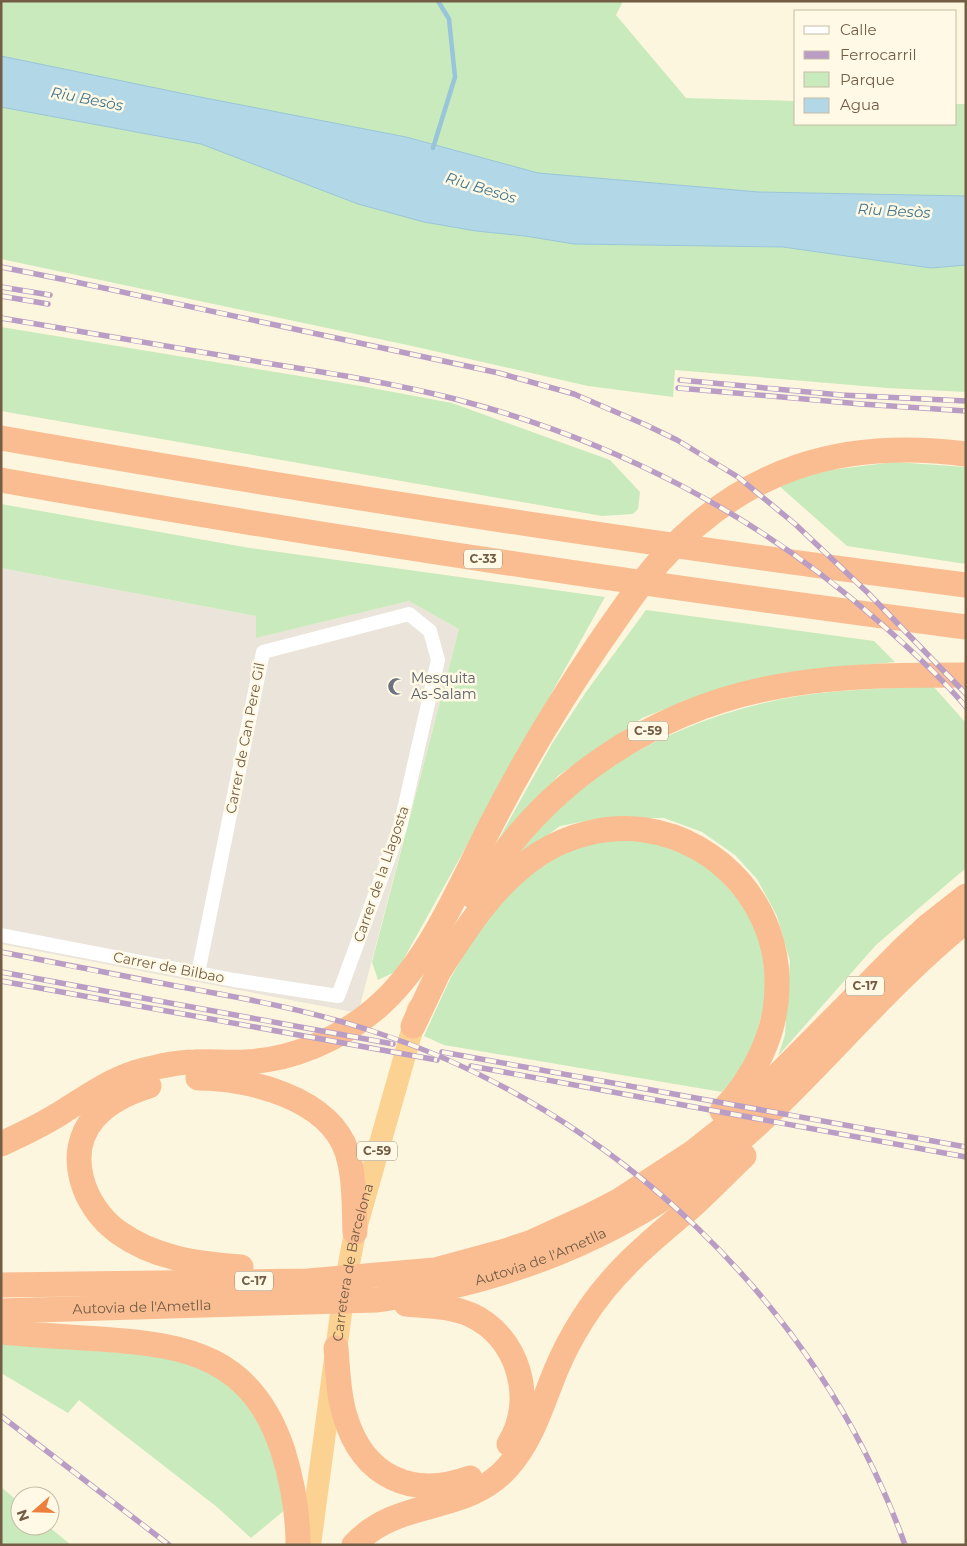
<svg xmlns="http://www.w3.org/2000/svg" width="967" height="1546" font-family="Montserrat,sans-serif">
  <rect width="100%" height="100%" fill="#fdf6de"/>
  <!-- industrial -->
  <path fill="#eae4da" d="M1 568 256 616V638L409 601 459 629 358 1013 1 944Z"/>
  <!-- green -->
  <g fill="#c8eabc">
    <path d="M1 1H623L616 15 686 98 796 101V124H956V104H966V196L759 192 538 173 406 137 190 95 1 56Z"/>
    <path d="M1 107 201 144 358 204 424 222 476 231 525 236 574 244 783 247 931 268 966 265V392L887 388 675 370 673 397 588 386 412 346 1 259Z"/>
    <path d="M1 327 361 386 452 403 610 460 640 492 638 509 633 514 602 516 1 411Z"/>
    <path d="M894 462 966 467V564L847 546 777 484 831 470Z"/>
    <path d="M1 504 250 548 605 597 397 971 378 980 372 962 459 629 409 601 256 638V616L1 568Z"/>
    <path d="M646 610 874 641 895 662 783 673 701 695 642 718 558 776 491 853 553 742 586 692Z"/>
    <path d="M933 686 966 723V869L960 873 876 945 778 1056 785 1035 790 961 777 916 757 879 735 855 702 832 664 818 597 819 560 826 510 863C527 845 542 824 560 807 621 750 701 716 782 699 831 689 883 689 933 686Z"/>
    <path d="M623 839 656 843 689 855 715 873 748 911 760 937 767 992 753 1049 738 1073 722 1092 444 1045 424 1036 450 979 477 932 518 883 566 851 593 842Z"/>
    <path d="M1 1344 167 1356 202 1369 223 1380 244 1398 278 1460 286 1509 251 1538 217 1507 79 1400 68 1413 1 1373Z"/>
    <path d="M1 1487 20 1503V1526H48L71 1545H1Z"/>
  </g>
  <!-- water -->
  <path fill="#b2d7e6" stroke="#98c5d9" d="M1 56 190 95 406 137 538 173 759 192 966 196V265L931 268 783 247 574 244 525 236 476 231 424 222 358 204 201 144 1 107Z"/>
  <g fill="none" stroke-linecap="round" stroke-linejoin="round">
    <!-- stream -->
    <path stroke="#98c5d9" stroke-width="4.5" d="M433 148 455 77 449 19 438 1"/>
    <!-- minor -->
    <path stroke="#fff" stroke-width="14" d="M1 935 234 980 338 996 400 827 438 660 430 631 409 614 263 652 198 973"/>
    <!-- trunk -->
    <path stroke="#fcd292" stroke-width="22" id="s1" d="M310 1545 344 1291 355 1232 418 1009"/>
    <!-- motorway -->
    <g stroke="#fabd91" stroke-width="25">
      <path d="M1 438C322 494 643 544 966 585"/>
      <path d="M1 480C321 537 643 585 966 627"/>
      <path d="M475 898C538 784 655 708 781 686 840 675 906 675 966 675"/>
      <path d="M439 971C467 927 495 883 539 854 570 834 609 825 645 830 721 841 779 908 777 986 777 1033 754 1078 722 1111"/>
      <path d="M413 1026 446 956"/>
      <path d="M198 1078C249 1078 329 1098 347 1152 355 1177 354 1206 355 1232"/>
      <path d="M149 1086C128 1093 109 1101 94 1118 64 1153 83 1207 118 1232 154 1258 197 1264 241 1267"/>
      <path d="M1 1144C23 1134 44 1124 64 1111 88 1096 109 1081 137 1072 155 1067 175 1062 194 1062 211 1061 228 1063 245 1062 292 1060 338 1040 374 1010 428 965 458 889 490 827 522 764 558 704 598 645 618 617 636 588 659 562 743 468 842 438 966 454"/>
      <path d="M1 1285 308 1281 435 1270 505 1251 532 1242 587 1217 620 1200 692 1153 721 1130 770 1083 902 950 929 925 966 896"/>
      <path d="M406 1304C428 1306 451 1306 471 1315 518 1336 537 1400 509 1444"/>
      <path id="s2" d="M1 1311 377 1300C414 1294 451 1288 488 1277 573 1253 656 1211 724 1154 810 1082 878 992 966 921"/>
      <path d="M1 1332C34 1335 67 1337 100 1339 189 1345 252 1357 283 1451 292 1480 298 1514 298 1545"/>
      <path d="M336 1348C338 1371 338 1394 345 1416 363 1477 412 1499 470 1478"/>
      <path d="M354 1545C398 1497 465 1515 507 1468 532 1441 542 1404 556 1370 563 1353 572 1336 582 1320 611 1274 648 1243 689 1209 708 1192 726 1173 744 1156"/>
    </g>
    <defs>
      <g id="rail">
        <path d="M1 267 71 281 499 373 574 394 646 425 677 440 738 477 795 524 868 593 966 694"/>
        <path d="M1 287 50 295"/>
        <path d="M1 296 48 304"/>
        <path d="M1 318C89 333 177 348 266 363 329 373 393 383 455 399 611 439 757 514 878 621 909 648 940 676 966 707"/>
        <path d="M680 380 841 395 966 401"/>
        <path d="M678 388 861 404 966 411"/>
        <path d="M1 952C60 964 118 975 176 986 243 998 308 1010 372 1031 613 1109 820 1306 905 1545"/>
        <path d="M1 972 393 1044"/>
        <path d="M1 981 437 1060"/>
        <path d="M442 1052 966 1147"/>
        <path d="M471 1066 966 1157"/>
        <path d="M1 1416 169 1545"/>
      </g>
    </defs>
    <!-- rail casing -->
    <use href="#rail" stroke="#b99dc5" stroke-width="5.5"/>
    <!-- rail -->
    <use href="#rail" stroke="#fff9e5" stroke-width="4" stroke-dasharray="11" stroke-linecap="butt"/>
  </g>
  <!-- icons -->
  <defs>
    <symbol id="mosque-bare" viewBox="-9 -9 18 18"><path d="M3.5-4.9A6 6 0 1 0 3.5 4.9A5 5 0 1 1 3.5-4.9Z" fill="#6b7280" stroke="#fff9e5" stroke-width="2.5" paint-order="stroke"/></symbol>
  </defs>
  <g fill-rule="evenodd">
    <use href="#mosque-bare" x="384" y="674" width="25" height="25"/>
  </g>
  <g text-anchor="middle" stroke-width="5" stroke-linejoin="round" paint-order="stroke">
    <!-- shield labels -->
    <g fill="#fff9e5" stroke="#9d8c75" stroke-width="1">
      <rect x="464" y="549.5" width="38" height="19" rx="4"/>
      <rect x="628" y="721.5" width="40" height="19" rx="4"/>
      <rect x="846" y="976.5" width="38" height="19" rx="4"/>
      <rect x="357" y="1141.5" width="40" height="19" rx="4"/>
      <rect x="235" y="1271.5" width="38" height="19" rx="4"/>
    </g>
    <g font-size="12" font-weight="bold" fill="#735d45">
      <text x="483" y="563">C-33</text>
      <text x="648" y="735">C-59</text>
      <text x="865" y="990">C-17</text>
      <text x="377" y="1155">C-59</text>
      <text x="254" y="1285">C-17</text>
    </g>
    <!-- worship labels -->
    <g font-size="14" fill="#5b616d" stroke="#fff9e5" text-anchor="start">
      <text x="411" y="683">Mesquita<tspan x="411" dy="16">As-Salam</tspan></text>
    </g>
    <!-- street labels -->
    <g font-size="14" fill="#735d45" stroke="#fff9e5">
      <text transform="translate(245 738) rotate(-79)" y="5">Carrer de Can Pere Gil</text>
      <text transform="translate(381 874) rotate(-71)" y="5">Carrer de la Llagosta</text>
      <text transform="translate(169 967) rotate(11)" y="5">Carrer de Bilbao</text>
      <text dy="5" stroke="none"><textPath href="#s2" startOffset="546">Autovia de l'Ametlla</textPath></text>
      <text dy="5" stroke="none"><textPath href="#s1" startOffset="286">Carretera de Barcelona</textPath></text>
      <text dy="5" stroke="none"><textPath href="#s2" startOffset="141">Autovia de l'Ametlla</textPath></text>
    </g>
    <!-- water labels -->
    <g font-size="15" font-style="italic" fill="#42778f" stroke="#fff9e5">
      <text transform="translate(87 99) rotate(11)" y="5">Riu Besòs</text>
      <text transform="translate(481 188) rotate(17)" y="5">Riu Besòs</text>
      <text transform="translate(894 211) rotate(3)" y="5">Riu Besòs</text>
    </g>
  </g>
  <!-- border -->
  <rect width="967" height="1546" fill="none" stroke="#735d45" stroke-width="5"/>
  <!-- legend -->
  <rect x="794" y="10" width="162" height="115" fill="#fff9e5" stroke="#c7bba5"/>
  <rect x="804" y="26" width="25" height="8" fill="#ffffff" stroke="#c7bba5"/>
  <text x="840" y="35" font-size="15" fill="#735d45">Calle</text>
  <rect x="804" y="51" width="25" height="8" fill="#b99dc5" stroke="#c7bba5"/>
  <text x="840" y="60" font-size="15" fill="#735d45">Ferrocarril</text>
  <rect x="804" y="72" width="25" height="15" fill="#c8eabc" stroke="#c7bba5"/>
  <text x="840" y="85" font-size="15" fill="#735d45">Parque</text>
  <rect x="804" y="98" width="25" height="15" fill="#b2d7e6" stroke="#c7bba5"/>
  <text x="840" y="110" font-size="15" fill="#735d45">Agua</text>
  <!-- north arrow -->
  <g transform="translate(35 1511) rotate(250)"><circle r="24" fill="#fff9e5" stroke="#c7bba5"/>
  <path d="M0-4L9 19L0 12L-9 19Z" fill="#ed7f3d"/>
  <text y="-8" font-size="14" font-weight="bold" text-anchor="middle" fill="#735d45">N</text>
  </g>
</svg>
